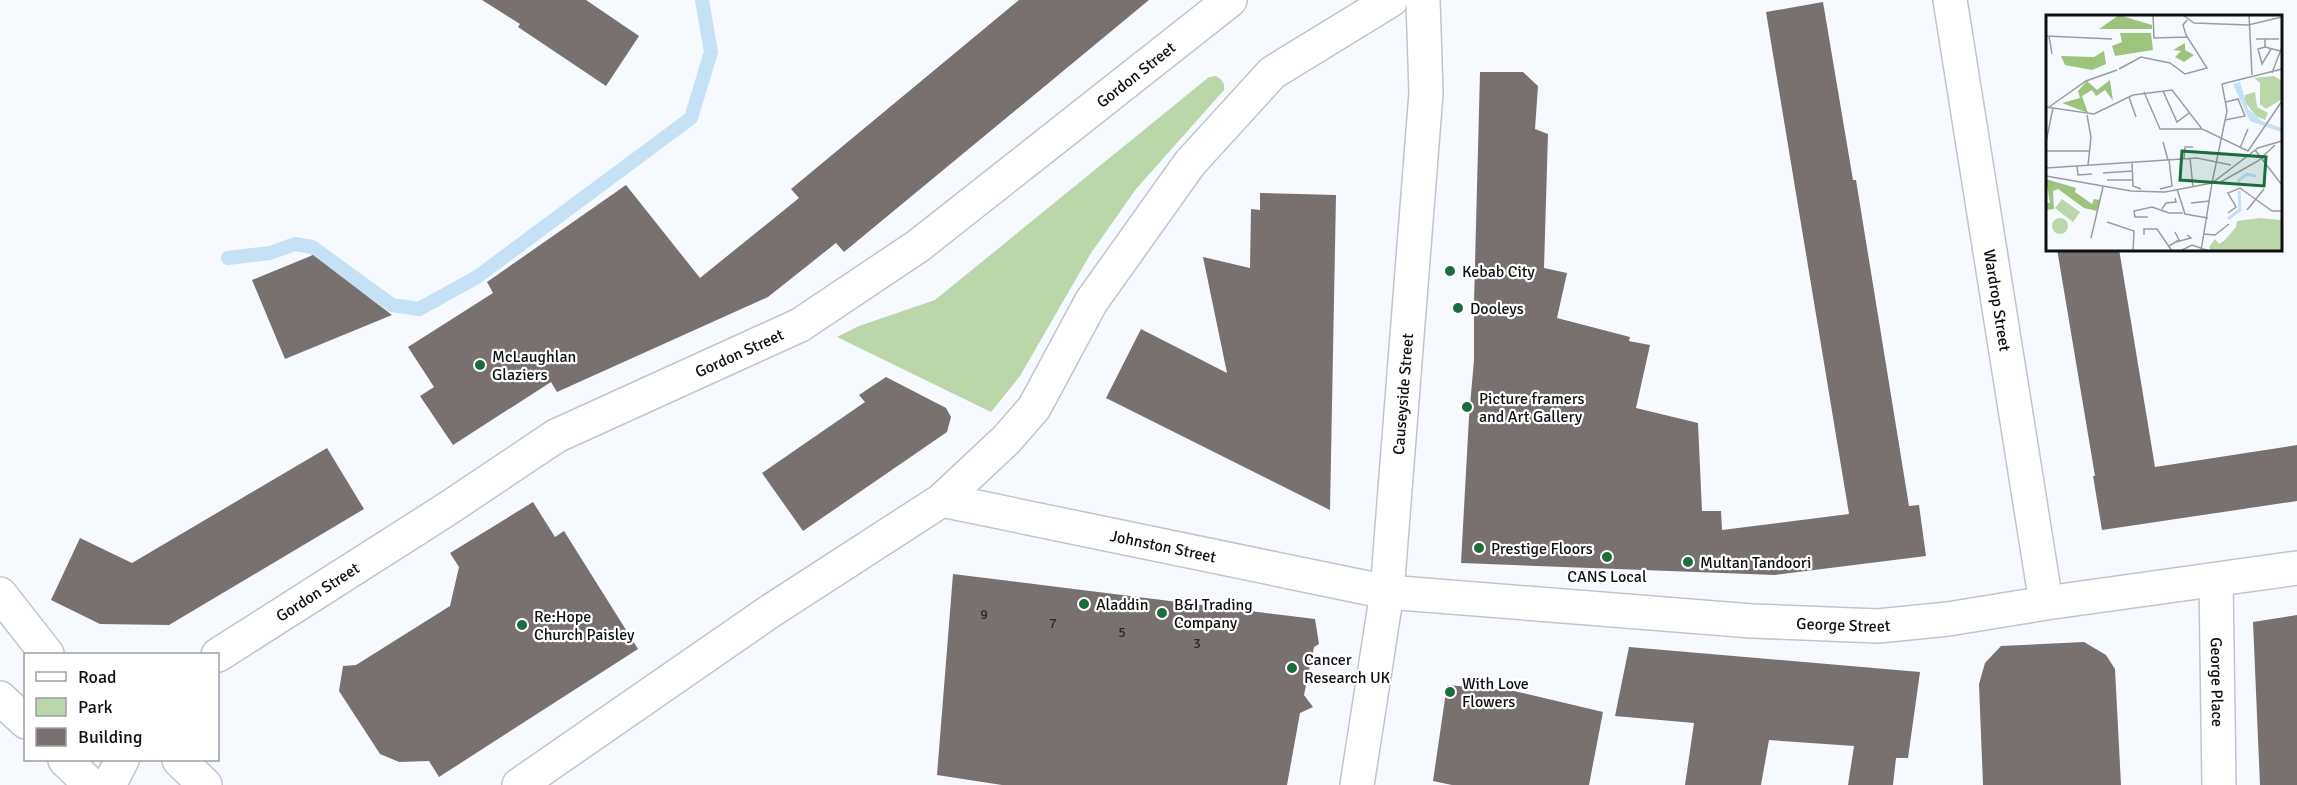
<svg xmlns="http://www.w3.org/2000/svg" width="2297" height="785" font-family="Signika,sans-serif">
  <rect width="100%" height="100%" fill="#f6faff"/>
  <!-- green -->
  <path fill="#bbd6a8" d="M1216 76C1222 80 1225 82 1224 90L1136 189 1091 253 1020 376 991 412 837 337 859 326 935 300 1209 77Z"/>
  <g fill="none" stroke-linecap="round" stroke-linejoin="round">
    <!-- stream -->
    <path stroke="#c4e1f6" stroke-width="14" d="M228 258 270 253 295 244 312 247 392 305 419 309 477 277 691 118 711 52 702 0"/>
  </g>
  <!-- building -->
  <g fill="#787170">
    <path d="M482 0H586L639 36 606 86 518 27 520 24Z"/>
    <path d="M1019 0H1149L844 252 836 243 768 297 557 392 551 382 453 445 420 396 434 387 408 347 493 293 487 282 626 185 700 278 799 198 791 189Z"/>
    <path d="M1823 2 1853 180H1856L1909 506 1919 505 1926 556 1775 575 1461 563 1469 417 1474 360V302L1480 72H1523L1538 86 1535 129 1548 134 1544 268 1567 273 1557 318 1630 337 1629 341 1650 345 1636 408 1698 423 1702 511H1721L1722 530 1849 514 1766 12Z"/>
    <path d="M1260 193 1336 195 1330 510 1106 398 1141 329 1227 373 1203 257 1250 268 1251 209 1260 210Z"/>
    <path d="M2057 249H2119L2155 467 2297 445V501L2102 530 2093 476H2095Z"/>
    <path d="M313 255 392 315 285 359 252 280Z"/>
    <path d="M886 377 946 408 951 417 947 432 803 531 762 473 865 402 859 395Z"/>
    <path d="M327 448 364 509 169 625 100 624 51 600 80 538 132 563Z"/>
    <path d="M533 502 555 537 564 531 638 649 439 777 429 761 399 762 380 754 339 691 343 666 356 665 450 606 459 567 450 553Z"/>
    <path d="M953 574 1315 619 1319 644 1314 647 1304 695 1313 707 1300 713 1287 785H1002L937 775Z"/>
    <path d="M2297 615V785H2260L2253 622Z"/>
    <path d="M2084 642 2106 655 2115 669 2121 785H1983L1979 684 1985 663 2001 646Z"/>
    <path d="M1629 647 1920 672 1908 758H1896L1893 785H1848L1854 746 1769 740 1761 785H1685L1694 723 1615 716Z"/>
    <path d="M1447 685 1514 691 1603 712 1589 785H1452L1433 781Z"/>
  </g>
  <g fill="none" stroke-linecap="round" stroke-linejoin="round">
    <defs>
      <g id="minor">
        <path id="s1" d="M1950 0 2046 603"/>
        <path id="s2" d="M2216 580 2219 785"/>
      </g>
      <g id="tertiary">
        <path id="s3" d="M942 500 1387 592 1752 621 1878 626 1948 619 2046 603 2297 568"/>
        <path id="s4" d="M1357 785 1387 592 1426 93 1423 0"/>
      </g>
      <g id="primary">
        <path d="M0 594 47 654"/>
        <path id="s5" d="M218 655 447 509 556 436 800 325 918 246 1230 0"/>
        <path d="M0 698 26 722"/>
        <path d="M65 760 91 785"/>
        <path d="M179 760 205 785"/>
        <path d="M109 785 122 760"/>
        <path d="M519 785 769 612 942 500 1006 440 1034 408 1091 302 1190 163 1272 73 1391 0"/>
      </g>
    </defs>
    <!-- minor casing -->
    <use href="#minor" stroke="#c1c5cb" stroke-width="36"/>
    <!-- tertiary casing -->
    <use href="#tertiary" stroke="#c1c5cb" stroke-width="36"/>
    <!-- primary casing -->
    <use href="#primary" stroke="#c1c5cb" stroke-width="36"/>
    <!-- minor -->
    <use href="#minor" stroke="#fff" stroke-width="33"/>
    <!-- tertiary -->
    <use href="#tertiary" stroke="#fff" stroke-width="33"/>
    <!-- primary -->
    <use href="#primary" stroke="#fff" stroke-width="33"/>
  </g>
  <!-- markers -->
  <g fill="#1c6d3e" stroke="#fff" stroke-width="2">
    <circle cx="1450" cy="271" r="6"/>
    <circle cx="1458" cy="308" r="6"/>
    <circle cx="480" cy="365" r="6"/>
    <circle cx="1467" cy="407" r="6"/>
    <circle cx="1479" cy="548" r="6"/>
    <circle cx="1607" cy="557" r="6"/>
    <circle cx="1688" cy="562" r="6"/>
    <circle cx="1084" cy="604" r="6"/>
    <circle cx="1162" cy="613" r="6"/>
    <circle cx="522" cy="625" r="6"/>
    <circle cx="1292" cy="668" r="6"/>
    <circle cx="1450" cy="692" r="6"/>
  </g>
  <g text-anchor="middle" stroke-width="4.5" stroke-linejoin="round" paint-order="stroke">
    <!-- number labels -->
    <g font-size="14" fill="#282829">
      <text x="984" y="619">9</text>
      <text x="1053" y="628">7</text>
      <text x="1122" y="637">5</text>
      <text x="1197" y="648">3</text>
    </g>
    <!-- street labels -->
    <g font-size="16" fill="#0e0f11" stroke="#fff">
      <text dy="6" stroke="none"><textPath href="#s5" startOffset="1090">Gordon Street</textPath></text>
      <text dy="6" stroke="none"><textPath href="#s1" startOffset="304">Wardrop Street</textPath></text>
      <text dy="6" stroke="none"><textPath href="#s5" startOffset="604">Gordon Street</textPath></text>
      <text dy="6" stroke="none"><textPath href="#s4" startOffset="394">Causeyside Street</textPath></text>
      <text dy="6" stroke="none"><textPath href="#s3" startOffset="226">Johnston Street</textPath></text>
      <text dy="6" stroke="none"><textPath href="#s5" startOffset="118">Gordon Street</textPath></text>
      <text dy="6" stroke="none"><textPath href="#s3" startOffset="912">George Street</textPath></text>
      <text dy="6" stroke="none"><textPath href="#s2" startOffset="102">George Place</textPath></text>
    </g>
    <!-- poi labels -->
    <g font-size="16" fill="#0e0f11" stroke="#fff" text-anchor="start">
      <text x="1462" y="277">Kebab City</text>
      <text x="1470" y="314">Dooleys</text>
      <text x="492" y="362">McLaughlan<tspan x="492" dy="18">Glaziers</tspan></text>
      <text x="1479" y="404">Picture framers<tspan x="1479" dy="18">and Art Gallery</tspan></text>
      <text x="1491" y="554">Prestige Floors</text>
      <text x="1700" y="568">Multan Tandoori</text>
      <text x="1607" y="582" text-anchor="middle">CANS Local</text>
      <text x="1096" y="610">Aladdin</text>
      <text x="1174" y="610">B&amp;I Trading<tspan x="1174" dy="18">Company</tspan></text>
      <text x="534" y="622">Re:Hope<tspan x="534" dy="18">Church Paisley</tspan></text>
      <text x="1304" y="665">Cancer<tspan x="1304" dy="18">Research UK</tspan></text>
      <text x="1462" y="689">With Love<tspan x="1462" dy="18">Flowers</tspan></text>
    </g>
  </g>
  <!-- overview -->
  <g transform="translate(2046 15)">
    <rect width="236" height="236" fill="#f6faff"/>
    <path d="M228 61 236 66V84L220 94 214 89V68L208 63ZM209 77 211 92 222 98 219 105 210 101 199 87V80ZM16 184 34 197 27 207 9 193ZM6 211a8 8 0 1 1 16 0a8 8 0 1 1-16 0ZM214 203 235 205V235L165 236 163 232 169 224 173 229 179 225 190 212 191 206Z" fill="#bbd6a8"/>
    <path d="M73 0 106 10V14H53ZM74 18H105L107 35 69 41 66 31 76 27ZM139 28V35L148 40 138 47 129 42 135 36 127 35ZM58 36 60 49 46 55 19 50 15 41 48 42ZM64 65 67 86 59 75 50 81 46 75 36 81 42 98 16 88 34 83 32 76 41 66 51 75ZM0 164 30 173 29 177 46 189 48 184 54 185 51 196 38 193 12 174 7 176 8 194 0 195V188H4Z" fill="#9cc47d"/>
    <path d="M194 67 202 94 216 106 235 113V117L204 106 187 69Z" fill="#c4e1f6"/>
    <path fill="none" stroke="#c4e1f6" stroke-width="3" d="M192 170 193 165 201 159 210 161M182 204 194 195 193 176"/>
    <path fill="none" stroke="#999ca0" stroke-width="1.5" d="M107 0 108 23 141 22M137 0 148 8 202 10 236 2M203 0 206 60M0 21 66 24M3 21 6 39M210 24H233M219 24V32L234 36M219 32 212 34 216 49 225 34M73 54 95 42 124 48 139 59 161 53 140 20 137 10 141 5M226 58 236 32M176 69 236 54M117 76 131 107 143 98M98 77 114 114H156M83 82 90 102M0 92 48 99 87 80 126 75 156 114 202 136 236 86M3 92 40 66 71 55M41 100 45 122 42 150M179 105 199 101 192 84 180 87M0 127 7 93M117 127 122 145M194 133 202 114M209 135 236 170M0 136H43M144 143 147 172M138 144 139 132H147M86 147 87 171 95 174M31 151 32 160 46 159M0 153 151 143 185 150M57 158 86 156M0 161 85 176 119 177 166 168 212 133 236 126M61 165H87M166 168 181 96 176 69M173 168 212 146 229 130M114 174 126 171 123 145M131 174 139 199 162 203M145 188 164 186M116 194 120 188 130 187 129 183M201 195 218 174M182 198 190 192 182 178 194 173 226 196H236M102 202H89L88 196 106 192 123 198H137M61 207 88 216 87 236M158 219 169 220 183 209M98 220V214H111L126 236M45 223 57 172M130 227 145 223 141 220M123 231 133 225 129 217M134 236 146 230 163 236M155 236 166 168"/>
    <path fill="#1c6d3e" fill-opacity="0.15" stroke="#1c6d3e" stroke-width="3" d="M136 136 220 142 218 171 134 165Z"/>
    <rect width="236" height="236" fill="none" stroke="#0e0f11" stroke-width="3"/>
  </g>
  <!-- legend -->
  <rect x="24" y="653" width="195" height="108" fill="#ffffff" stroke="#9f9fa0" stroke-width="1.5"/>
  <rect x="36" y="672" width="30" height="9" fill="#ffffff" stroke="#9f9fa0" stroke-width="1.5"/>
  <text x="78" y="683" font-size="18" fill="#0e0f11">Road</text>
  <rect x="36" y="698" width="30" height="18" fill="#bbd6a8" stroke="#9f9fa0" stroke-width="1.5"/>
  <text x="78" y="713" font-size="18" fill="#0e0f11">Park</text>
  <rect x="36" y="728" width="30" height="18" fill="#787170" stroke="#9f9fa0" stroke-width="1.5"/>
  <text x="78" y="743" font-size="18" fill="#0e0f11">Building</text>
</svg>
